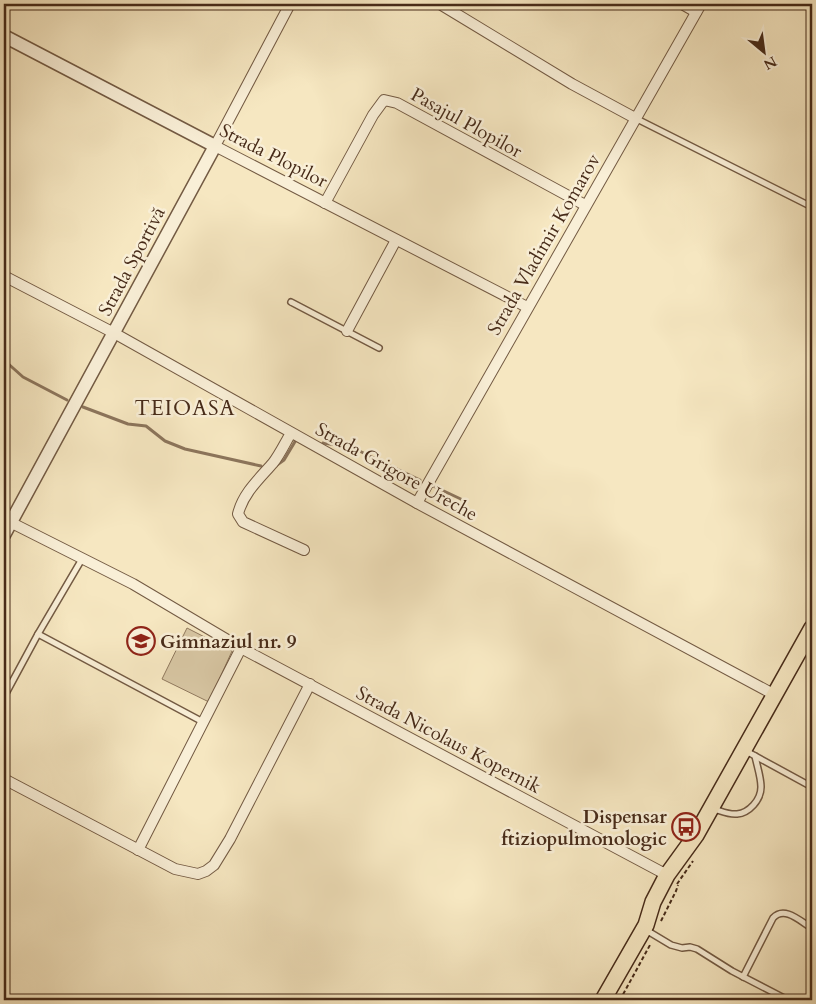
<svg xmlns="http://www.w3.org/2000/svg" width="816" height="1004" font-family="Cardo,serif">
  <rect width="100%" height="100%" fill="#f6e7c1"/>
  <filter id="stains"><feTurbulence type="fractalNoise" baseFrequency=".004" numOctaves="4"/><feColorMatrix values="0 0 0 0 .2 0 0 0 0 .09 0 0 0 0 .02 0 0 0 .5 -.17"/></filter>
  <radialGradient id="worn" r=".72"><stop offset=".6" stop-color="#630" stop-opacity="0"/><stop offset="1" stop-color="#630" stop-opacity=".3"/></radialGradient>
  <!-- green -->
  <path fill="#d8c7a4" stroke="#90795e" d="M187 628 232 651 209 702 162 679Z"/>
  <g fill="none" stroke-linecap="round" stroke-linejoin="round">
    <!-- stream -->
    <g stroke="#8c755c" stroke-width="3">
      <path d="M4 338V341"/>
      <path d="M4 360 23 377 67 400"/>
      <path d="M83 407 128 424 146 426 165 441 185 449 261 466"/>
      <path d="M323 443 351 447 420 480"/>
      <path d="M277 465 284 460 296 440"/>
      <path d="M429 484 465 501"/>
    </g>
    <defs>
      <g id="service">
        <path d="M635 118 812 207"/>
        <path d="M291 302 379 348"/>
        <path d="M38 634 203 722"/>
        <path d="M4 697 38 634 82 559"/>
        <path d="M746 751 812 787"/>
        <path d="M714 809C721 811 729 815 737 814 749 813 761 800 761 787 761 777 757 766 755 756"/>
        <path d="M646 930 671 945 682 948 690 947 697 949 732 971 788 1000"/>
        <path d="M743 977 773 918C784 906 799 920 810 927"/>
      </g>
      <g id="minor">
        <path d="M290 4 215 146 527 307"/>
        <path d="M440 4 572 84 635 118"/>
        <path d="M682 4 696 12"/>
        <path d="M325 203 373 115 384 100 397 103 585 205"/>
        <path d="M4 276 114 333 417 503 775 695"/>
        <path d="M347 331 396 240"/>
        <path d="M291 433C285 443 280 454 273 463 260 478 243 493 238 514L243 522 304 550"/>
        <path d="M417 503 701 4"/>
        <path d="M4 519 133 584 241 648 667 875"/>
        <path d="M4 779 175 869 198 874 206 871 214 865 230 839 310 684"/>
        <path d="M138 850 241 648"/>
      </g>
      <path id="tertiary" d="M4 36 215 146 4 535"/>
      <path id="primary" d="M603 1000 646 925 653 902 667 875 696 835 812 628"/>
    </defs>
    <!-- service casing -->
    <use href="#service" stroke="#735a43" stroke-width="8"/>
    <!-- minor casing -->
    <use href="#minor" stroke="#735a43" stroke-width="12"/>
    <!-- tertiary casing -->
    <use href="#tertiary" stroke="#735a43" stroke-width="15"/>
    <!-- primary casing -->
    <use href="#primary" stroke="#472b19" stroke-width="18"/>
    <!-- path -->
    <g stroke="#472b19" stroke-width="2" stroke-dasharray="4 2.5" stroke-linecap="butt">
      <path d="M677 884 693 861"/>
      <path d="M661 921 676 891 678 885"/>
      <path d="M620 1000 650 945"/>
    </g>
    <!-- service -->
    <use href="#service" stroke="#f9efd7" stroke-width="5"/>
    <!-- minor -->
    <use href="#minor" stroke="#f9efd7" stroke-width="10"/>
    <!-- tertiary -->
    <use href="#tertiary" stroke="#f9efd7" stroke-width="12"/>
    <!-- primary -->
    <use href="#primary" stroke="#f6e7c1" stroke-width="15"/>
  </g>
  <!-- icons -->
  <defs>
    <symbol id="school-ring" viewBox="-11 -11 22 22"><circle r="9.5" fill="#f9efd7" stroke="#8f2418" stroke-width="1.5"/><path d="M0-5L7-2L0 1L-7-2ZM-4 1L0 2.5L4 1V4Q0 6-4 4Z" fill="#8f2418"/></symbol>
    <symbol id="bus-ring" viewBox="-11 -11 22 22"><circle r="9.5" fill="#f9efd7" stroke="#8f2418" stroke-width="1.5"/><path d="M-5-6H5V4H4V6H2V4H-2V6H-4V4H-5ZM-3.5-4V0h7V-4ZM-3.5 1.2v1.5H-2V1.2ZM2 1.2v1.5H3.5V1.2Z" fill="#8f2418"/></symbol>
  </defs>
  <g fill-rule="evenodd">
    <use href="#school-ring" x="125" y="625" width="32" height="32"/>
    <use href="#bus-ring" x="670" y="811" width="32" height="32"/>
  </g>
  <g text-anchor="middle" stroke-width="5" stroke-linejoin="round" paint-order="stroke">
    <!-- street labels -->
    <g font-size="19" fill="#472b19" stroke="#f9efd7">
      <text transform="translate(467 122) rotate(29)" y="7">Pasajul Plopilor</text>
      <text transform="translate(274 155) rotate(27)" y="7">Strada Plopilor</text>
      <text transform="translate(543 244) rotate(-60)" y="7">Strada Vladimir Komarov</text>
      <text transform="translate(131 261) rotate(-62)" y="7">Strada Sportivă</text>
      <text transform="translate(397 471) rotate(29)" y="7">Strada Grigore Ureche</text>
      <text transform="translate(449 739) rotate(28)" y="7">Strada Nicolaus Kopernik</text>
    </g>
    <!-- poi labels -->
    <g font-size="19" font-weight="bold" fill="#472b19" stroke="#f9efd7" text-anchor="start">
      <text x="160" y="648">Gimnaziul nr. 9</text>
      <text x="667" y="823" text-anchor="end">Dispensar<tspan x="667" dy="22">ftiziopulmonologic</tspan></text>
    </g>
    <!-- quarter labels -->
    <g font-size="21" letter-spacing="1" fill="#472b19" stroke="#f9efd7">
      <text x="185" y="415">TEIOASA</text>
    </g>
  </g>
  <!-- margin -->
  <rect width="816" height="1004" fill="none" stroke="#f6e7c1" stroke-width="20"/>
  <rect x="5" y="5" width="806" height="994" fill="none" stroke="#472b19" stroke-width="2.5"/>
  <rect x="10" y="10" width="796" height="984" fill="none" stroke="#472b19"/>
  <!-- north arrow -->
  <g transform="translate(764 52) rotate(151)" stroke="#f9efd7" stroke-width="4" paint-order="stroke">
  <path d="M0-4L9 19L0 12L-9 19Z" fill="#472b19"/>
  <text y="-8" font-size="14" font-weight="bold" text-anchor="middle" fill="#472b19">N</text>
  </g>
  <rect width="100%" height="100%" filter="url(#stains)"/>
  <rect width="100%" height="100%" fill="url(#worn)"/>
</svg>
